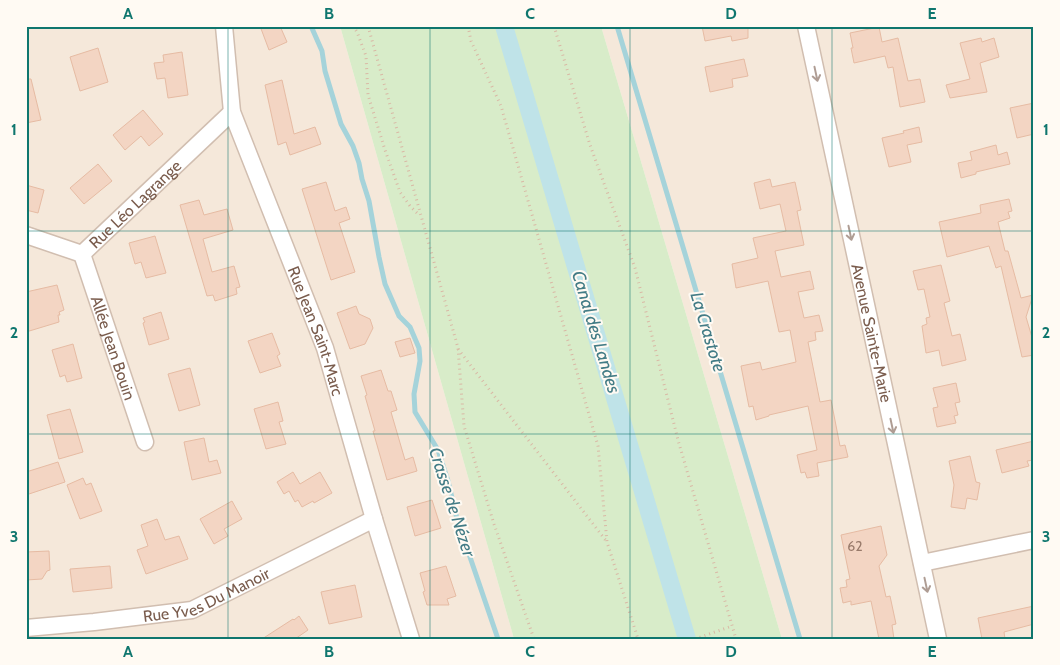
<svg xmlns="http://www.w3.org/2000/svg" width="1060" height="665" font-family="Cabin,sans-serif">
  <rect width="100%" height="100%" fill="#fdf6ec"/>
  <!-- residential -->
  <g fill="#f5e8da">
    <path d="M26 26H340L514 639H26Z"/>
    <path d="M601 26H1034V639H782Z"/>
  </g>
  <!-- green -->
  <path fill="#d8ecc9" d="M340 26H601L782 639H514Z"/>
  <g fill="none" stroke-linecap="round" stroke-linejoin="round">
    <!-- stream -->
    <g stroke="#a5d3da" stroke-width="5">
      <path d="M311 26 322 51 325 71 341 124 353 146 359 163 362 179 369 201 379 257 385 284 399 316 410 327 419 348 420 361 414 394 415 412 438 450 448 481 457 519 498 639"/>
      <path d="M617 26 800 639"/>
    </g>
    <!-- canal -->
    <path stroke="#bfe3e8" stroke-width="18" d="M504 26 687 639"/>
  </g>
  <!-- building -->
  <g fill="#f3d5c3" stroke="#e6bba3">
    <path d="M260 26H280L287 42 269 50Z"/>
    <path d="M702 26H748V38L732 41 731 36 705 41Z"/>
    <path d="M879 27 882 42 898 38 908 81 920 79 925 102 900 107 893 67 888 68 885 56 854 63 851 48H853L850 33Z"/>
    <path d="M981 38 982 42 994 38 999 57 980 63 987 92 950 98 946 85 970 79 960 43Z"/>
    <path d="M98 48 108 82 80 91 70 57Z"/>
    <path d="M182 52 188 95 168 98 165 78 157 79 154 63 164 62 163 55Z"/>
    <path d="M744 59 748 76 732 79 733 87 710 92 705 67Z"/>
    <path d="M26 79H31L41 120 26 123Z"/>
    <path d="M282 80 294 134 315 127 321 144 290 155 286 142 278 145 265 85Z"/>
    <path d="M1034 103V134L1017 138 1010 108Z"/>
    <path d="M143 110 163 134 149 146 141 136 125 150 113 135Z"/>
    <path d="M919 127 922 142 907 145 911 162 889 167 882 138 904 133 903 131Z"/>
    <path d="M996 145 998 155 1007 152 1010 164 976 172V174L961 178 958 163 972 160 970 152Z"/>
    <path d="M98 164 112 181 84 204 70 188Z"/>
    <path d="M770 179 772 187 795 182 801 210 797 211 804 245 775 251 781 277 810 271 814 289 798 292 804 318 819 315 823 331 815 332 816 340 808 342 820 402 831 400 840 446 845 445 848 457 817 463 819 476 807 478 805 472 801 473 797 455 817 450 808 406 769 415V416L756 420 753 406 749 407 741 366 760 362 762 370 796 362 790 330 779 332 768 281 736 288 732 264 758 258 753 238 786 231 780 204 760 209 754 183Z"/>
    <path d="M326 182 335 211 346 207 350 219 339 223 355 272 331 280 302 189Z"/>
    <path d="M26 185 44 190 38 213 26 210Z"/>
    <path d="M1009 199 1012 211 1008 212 1010 218 998 222 1005 251H1008L1021 298 1033 295 1026 317 1034 344V355L1022 357 1001 266 996 268 989 246 947 257 939 222 981 213 980 205Z"/>
    <path d="M199 200 204 215 227 209 233 230 203 239 212 272 234 266 240 287 236 288 237 294 215 301 213 295 207 296 180 205Z"/>
    <path d="M155 236 166 273 146 278 141 262 135 264 129 243Z"/>
    <path d="M941 265 950 301 944 303 952 336 960 334 966 360 942 366 939 350 926 353 922 326 927 324 926 318 930 317 924 289 918 290 913 271Z"/>
    <path d="M57 285 64 310 59 312 60 315H58L59 322 26 332V292Z"/>
    <path d="M356 306 359 314 370 319 373 328 365 344 350 349 337 313Z"/>
    <path d="M161 312 169 339 149 345 143 323 145 322 143 318Z"/>
    <path d="M272 333 280 354 277 356 281 366 260 373 248 341Z"/>
    <path d="M410 338 415 353 400 357 395 342Z"/>
    <path d="M73 344 82 378 67 382 65 375 60 377 52 350Z"/>
    <path d="M190 368 200 405 179 411 168 374Z"/>
    <path d="M381 370 388 391H391L397 410 391 412 405 460 413 457 417 471 387 480 373 431H375L365 396 367 395 361 376Z"/>
    <path d="M956 383 960 402 955 403 958 415 954 416 956 423 937 427 933 408 938 407 933 388Z"/>
    <path d="M278 402 283 421 279 422 286 444 266 449 254 409Z"/>
    <path d="M70 409 83 452 59 459 47 415Z"/>
    <path d="M204 438 209 462 217 460 221 473 192 480 184 442Z"/>
    <path d="M1034 441V460L1027 461 1029 466 1002 473 996 450Z"/>
    <path d="M970 456 976 482 980 483 977 500 967 498 965 509 951 507 954 485 949 461Z"/>
    <path d="M58 462 65 482 26 495V472Z"/>
    <path d="M293 472 300 484 320 472 332 493 314 503 313 501 302 507 298 500 295 502 289 491 284 494 277 482Z"/>
    <path d="M83 478 86 485 91 483 102 511 80 519 67 485Z"/>
    <path d="M432 500 441 528 415 536 407 507Z"/>
    <path d="M232 501 242 519 224 529 228 536 214 544 200 519Z"/>
    <path d="M157 519 165 540 179 536 188 559 146 574 137 550 148 546 141 525Z"/>
    <path d="M881 526 887 555 879 566 886 597 890 596 896 624 892 625 894 639H879L871 601 851 605V601L843 603 840 588 847 587 846 580 850 579 841 535Z"/>
    <path d="M49 551 50 570 47 571 42 579 26 580V552Z"/>
    <path d="M110 566 112 588 73 592 70 569Z"/>
    <path d="M446 566 456 596 447 599 449 605H427L423 592 425 591 420 573Z"/>
    <path d="M355 585 362 617 329 624 321 592Z"/>
    <path d="M1034 606V624L1004 632 1005 639H982L978 618Z"/>
    <path d="M299 616 308 630 295 639H262L293 619 294 620Z"/>
  </g>
  <g fill="none" stroke-linecap="round" stroke-linejoin="round">
    <defs>
      <g id="street">
        <path id="s1" d="M224 26 232 112 325 348 374 519 411 639"/>
        <path id="s2" d="M806 26 938 639"/>
        <path id="s3" d="M26 235 82 254 232 112"/>
        <path id="s4" d="M82 254 145 442"/>
        <path d="M922 563 1034 540"/>
        <path id="s5" d="M26 628 94 622 192 610 374 519"/>
      </g>
    </defs>
    <!-- street casing -->
    <use href="#street" stroke="#d1beb0" stroke-width="19"/>
    <!-- path -->
    <g stroke="#d9b8a5" stroke-width="3" stroke-dasharray="1 4" stroke-linecap="butt">
      <path d="M353 26 357 32 366 56 368 95 385 150 400 192 410 206 419 215"/>
      <path d="M368 26 458 348 464 426 494 524 534 639"/>
      <path d="M468 26 471 41 501 106 598 446 607 542 638 639"/>
      <path d="M554 26 590 145 635 268 678 440 736 639"/>
      <path d="M458 349 607 542"/>
      <path d="M695 639 732 626"/>
    </g>
    <!-- street -->
    <use href="#street" stroke="#fff" stroke-width="16"/>
  </g>
  <!-- one-way arrows -->
  <defs><path id="oneway-shaft" d="M-6 0H5M1.5-3L5.5 0L1.5 3" fill="none" stroke-width="1.6" stroke-linecap="round" stroke-linejoin="round" transform="scale(1.25)"/></defs>
  <g stroke="#af9d94">
    <use href="#oneway-shaft" transform="translate(816 74) rotate(78)"/>
    <use href="#oneway-shaft" transform="translate(850 233) rotate(78)"/>
    <use href="#oneway-shaft" transform="translate(892 426) rotate(78)"/>
    <use href="#oneway-shaft" transform="translate(926 585) rotate(78)"/>
  </g>
  <!-- grid -->
  <path fill="none" stroke="#0f766e" stroke-width="1" stroke-opacity="0.55" d="M228 26V639M430 26V639M630 26V639M832 26V639M26 231H1034M26 434H1034"/>
  <g text-anchor="middle" stroke-width="4" stroke-linejoin="round" paint-order="stroke">
    <!-- number labels -->
    <g font-size="14" fill="#987a6a">
      <text x="855" y="551">62</text>
    </g>
    <!-- street labels -->
    <g font-size="16" fill="#7a5c4d" stroke="#fffaf3">
      <text dy="6" stroke="none"><textPath href="#s3" startOffset="132">Rue Léo Lagrange</textPath></text>
      <text dy="6" stroke="none"><textPath href="#s1" startOffset="321">Rue Jean Saint-Marc</textPath></text>
      <text dy="6" stroke="none"><textPath href="#s2" startOffset="314">Avenue Sainte-Marie</textPath></text>
      <text dy="6" stroke="none"><textPath href="#s4" startOffset="99">Allée Jean Bouin</textPath></text>
      <text dy="6" stroke="none"><textPath href="#s5" startOffset="185">Rue Yves Du Manoir</textPath></text>
    </g>
    <!-- water labels -->
    <g font-size="18" font-style="italic" fill="#437c86" stroke="#fffaf3">
      <text transform="translate(596 332) rotate(73)" y="6">Canal des Landes</text>
      <text transform="translate(708 332) rotate(73)" y="6">La Crastote</text>
      <text transform="translate(452 502) rotate(72)" y="6">Crasse de Nézer</text>
    </g>
  </g>
  <!-- border -->
  <rect width="1060" height="665" fill="none" stroke="#fffaf3" stroke-width="55"/>
  <rect x="28" y="28" width="1004" height="610" fill="none" stroke="#0f766e" stroke-width="2"/>
  <g font-size="16" text-anchor="middle" font-weight="bold" fill="#0f766e">
    <text x="128" y="19">A</text>
    <text x="329" y="19">B</text>
    <text x="530" y="19">C</text>
    <text x="731" y="19">D</text>
    <text x="932" y="19">E</text>
    <text x="14" y="135">1</text>
    <text x="1046" y="135">1</text>
    <text x="14" y="338">2</text>
    <text x="1046" y="338">2</text>
    <text x="14" y="542">3</text>
    <text x="1046" y="542">3</text>
    <text x="128" y="657">A</text>
    <text x="329" y="657">B</text>
    <text x="530" y="657">C</text>
    <text x="731" y="657">D</text>
    <text x="932" y="657">E</text>
  </g>
</svg>
